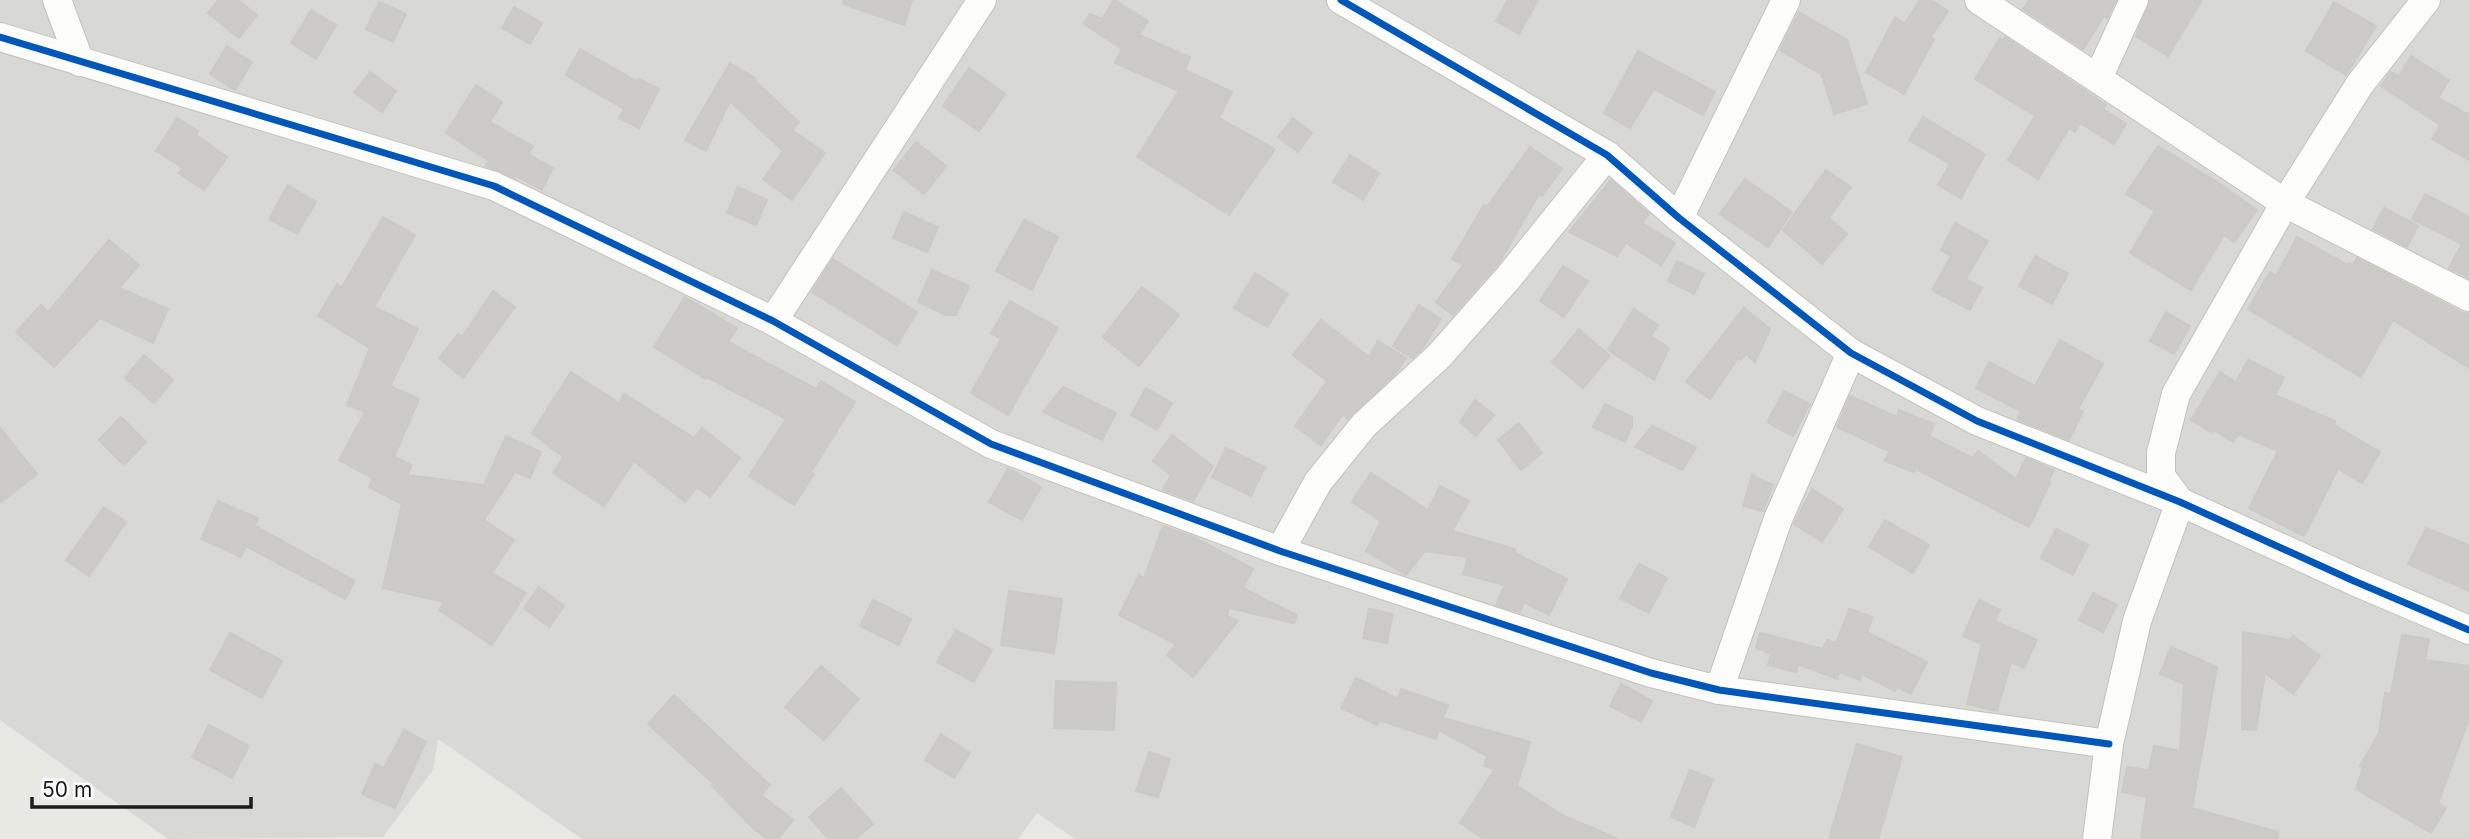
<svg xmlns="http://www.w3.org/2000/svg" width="2469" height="839" font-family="Inter,sans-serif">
  <rect width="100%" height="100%" fill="#e9e9e4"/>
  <!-- residential -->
  <path fill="#d8d8d5" d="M0 0H2469V839H1075L1037 813 1018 839H582L438 739 433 770 383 837 168 839 0 720Z"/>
  <!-- building -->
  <g fill="#cccbc7" stroke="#cccac5" stroke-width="2">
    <path d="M218 0H238L257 15 239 38 208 13Z"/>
    <path d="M844 0H912L904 25 843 4Z"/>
    <path d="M1114 0 1148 21 1139 35 1190 57 1185 70 1232 92 1219 118 1275 149 1229 215 1137 157 1179 91 1115 63 1122 49 1084 24 1090 14 1102 19Z"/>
    <path d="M1508 0H1538L1519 34 1496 21Z"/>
    <path d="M1920 0H1931L1948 11 1931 37 1934 39 1904 94 1866 72 1895 18 1905 23Z"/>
    <path d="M2029 0H2116L2107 18 2104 16 2083 49 2023 9Z"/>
    <path d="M2150 0H2202L2168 56 2136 36Z"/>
    <path d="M379 2 406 14 393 42 366 29Z"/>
    <path d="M2334 2 2376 26 2346 75 2306 51Z"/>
    <path d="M514 7 542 23 530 44 502 28Z"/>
    <path d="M311 10 336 25 316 59 291 43Z"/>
    <path d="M1799 12 1847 40 1867 104 1834 114 1822 75 1780 50Z"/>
    <path d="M2005 37 2106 105 2103 109 2126 124 2114 144 2080 123 2075 132 2069 128 2038 179 2008 160 2035 116 1975 79 2000 38 2003 40Z"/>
    <path d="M227 46 252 62 235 90 210 74Z"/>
    <path d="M580 49 638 82 639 79 659 89 639 128 619 118 624 109 566 75Z"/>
    <path d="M1638 51 1715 92 1703 115 1654 89 1630 128 1604 113Z"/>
    <path d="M2411 56 2449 80 2438 98 2469 115V160L2432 139 2440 125 2381 86 2391 72 2399 76Z"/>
    <path d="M730 63 755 78 754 80 799 122 792 130 825 153 792 200 763 179 783 151 730 101 706 151 685 140Z"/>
    <path d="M969 68 1005 94 979 131 943 106Z"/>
    <path d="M370 72 396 91 382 112 354 92Z"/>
    <path d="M476 85 502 102 490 122 533 146 528 154 553 168 542 190 516 176 515 178 486 166 489 161 446 133Z"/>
    <path d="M1923 117 1985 154 1961 198 1938 185 1950 164 1909 140Z"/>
    <path d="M177 118 198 131 196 135 227 157 204 190 179 173 183 168 156 151Z"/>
    <path d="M1293 118 1312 133 1298 152 1278 137Z"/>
    <path d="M916 142 946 166 924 194 894 170Z"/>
    <path d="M2158 146 2219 183 2257 210 2234 242 2224 235 2191 290 2130 253 2155 211 2126 194Z"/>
    <path d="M1530 147 1562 169 1542 196 1539 194 1499 263 1453 315 1436 302 1463 265 1452 259 1484 205 1487 207Z"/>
    <path d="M1350 155 1379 173 1363 200 1333 182Z"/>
    <path d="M1826 170 1851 187 1829 218 1847 234 1822 264 1783 230Z"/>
    <path d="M1745 179 1792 212 1768 247 1720 214Z"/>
    <path d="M1611 180 1649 214 1642 223 1675 243 1661 265 1626 243 1617 256 1569 232Z"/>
    <path d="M288 185 316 202 297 234 269 219Z"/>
    <path d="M738 187 767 200 756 225 727 213Z"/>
    <path d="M2425 194 2469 217V278L2449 268 2462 244 2412 219Z"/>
    <path d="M2384 208 2418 226 2407 247 2373 229Z"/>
    <path d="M904 212 938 227 927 252 893 238Z"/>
    <path d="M383 217 415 235 374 307 418 329 390 386 419 399 394 457 412 465 407 475 484 485 506 436 541 452 530 478 515 472 484 520 514 540 492 573 526 593 492 645 439 610 444 602 383 588 402 504 369 487 373 478 339 460 365 412 347 405 370 348 318 316 337 284 342 287Z"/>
    <path d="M1024 220 1058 237 1032 290 996 271Z"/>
    <path d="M1955 223 1988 241 1966 279 1982 288 1970 310 1932 290 1951 256 1941 250Z"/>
    <path d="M2297 237 2348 265 2349 263 2353 265 2357 258 2461 312 2469 314V368L2393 320 2361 377 2248 309 2270 272 2276 276Z"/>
    <path d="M109 240 139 265 119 288 168 309 153 343 100 318 54 367 16 332 41 305 48 312Z"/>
    <path d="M2035 256 2068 274 2052 304 2019 286Z"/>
    <path d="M833 259 917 312 897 345 812 292Z"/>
    <path d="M1677 261 1704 274 1694 294 1668 281Z"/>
    <path d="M1563 266 1588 281 1564 317 1540 301Z"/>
    <path d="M932 270 969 286 956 315H946L918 302Z"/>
    <path d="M1255 273 1288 294 1267 327 1234 308Z"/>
    <path d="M1142 287 1179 315 1139 366 1103 337Z"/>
    <path d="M493 291 515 307 463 378 439 358 458 334 462 337Z"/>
    <path d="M685 297 737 328 728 342 816 389 821 381 855 402 811 472 814 474 794 505 749 476 786 419 707 377 706 379 654 347Z"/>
    <path d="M1010 301 1058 328 1008 415 971 393 1001 339 991 333Z"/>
    <path d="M1419 305 1441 319 1422 349 1412 358 1393 346Z"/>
    <path d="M1744 308 1770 329 1755 362 1746 354 1741 360 1738 358 1710 399 1686 382Z"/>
    <path d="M1634 309 1658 325 1651 336 1669 348 1654 380 1608 350Z"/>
    <path d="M2166 312 2190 326 2174 354 2150 341Z"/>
    <path d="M1321 320 1369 357 1378 341 1406 358 1395 374 1347 419 1343 414 1321 445 1295 426 1327 381 1293 355Z"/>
    <path d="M1579 329 1610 356 1583 388 1552 362Z"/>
    <path d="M2060 340 2103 364 2078 409 2083 412 2069 440 2017 419 2021 411 1976 388 1989 362 2035 386Z"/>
    <path d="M144 355 173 380 154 403 125 378Z"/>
    <path d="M2248 360 2284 378 2275 395 2335 421 2334 425 2380 452 2362 483 2338 469 2304 536 2249 508 2278 451 2238 434 2233 442 2214 430 2212 433 2191 420 2220 372 2236 382Z"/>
    <path d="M571 372 619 403 624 394 694 438 702 428 740 458 710 497 697 487 685 502 634 461 604 506 553 473 563 457 532 433Z"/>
    <path d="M1063 387 1116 413 1102 440 1043 412Z"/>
    <path d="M1146 388 1172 403 1157 430 1131 415Z"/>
    <path d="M1784 391 1810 404 1793 436 1767 422Z"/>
    <path d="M1850 396 1897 417 1899 410 1934 424 1929 436 1972 458 1978 451 2016 479 2026 458 2054 470 2048 482 2050 483 2029 527 1916 469 1914 472 1885 461 1889 451 1837 427Z"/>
    <path d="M1475 400 1494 415 1476 436 1460 422Z"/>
    <path d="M1605 404 1632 417V426L1625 442 1593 427Z"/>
    <path d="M121 417 146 442 124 465 99 440Z"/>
    <path d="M1519 423 1542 453 1521 470 1498 440Z"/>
    <path d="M1652 426 1696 448 1682 470 1635 447Z"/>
    <path d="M0 428 37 474 0 503Z"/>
    <path d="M1172 435 1213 466 1193 501 1163 490 1171 475 1153 461Z"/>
    <path d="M1226 448 1265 467 1251 496 1212 477Z"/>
    <path d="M1008 468 1041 487 1022 520 989 502Z"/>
    <path d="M1371 473 1428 510 1440 486 1469 501 1452 531 1515 549V553L1567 579 1549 615 1524 602 1520 612 1496 605 1505 585 1463 574 1468 557 1425 551 1406 575 1366 551 1381 521 1352 502Z"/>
    <path d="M1752 475 1773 485 1763 511 1743 506Z"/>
    <path d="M1812 489 1843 509 1822 542 1794 524Z"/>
    <path d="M218 501 258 518 255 526 355 581 345 599 246 546 241 557 201 539Z"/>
    <path d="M104 507 126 522 89 576 66 560Z"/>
    <path d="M1885 520 1929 545 1913 573 1869 547Z"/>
    <path d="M1163 526 1194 537 1253 569 1243 588 1297 615 1294 623 1229 608 1227 616 1238 621 1193 677 1167 655 1176 644 1119 615 1139 575 1144 578Z"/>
    <path d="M2426 528 2469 545V591L2408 564Z"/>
    <path d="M2056 529 2088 545 2073 575 2041 558Z"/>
    <path d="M1639 564 1667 578 1649 613 1620 598Z"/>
    <path d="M539 587 564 606 549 627 524 608Z"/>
    <path d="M1009 591 1062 599 1054 653 1001 645Z"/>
    <path d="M2093 593 2117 605 2103 632 2079 620Z"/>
    <path d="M873 600 911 619 899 645 860 626Z"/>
    <path d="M1979 600 2000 610 1995 621 2037 640 2024 668 2011 662 1997 711 1967 704 1982 644 1963 636Z"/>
    <path d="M1369 609 1393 614 1387 643 1363 638Z"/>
    <path d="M1849 609 1873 617 1867 632 1927 662 1911 694 1897 687 1895 691 1862 674 1860 680 1839 672 1837 679 1798 664 1796 672 1768 665 1771 654 1756 648 1760 633 1823 649 1827 640 1836 643Z"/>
    <path d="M956 630 992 650 974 682 937 662Z"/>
    <path d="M2243 632 2291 640 2293 636 2320 656 2293 694 2265 673 2256 730 2242 729Z"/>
    <path d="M230 633 282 661 262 698 210 670Z"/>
    <path d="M2402 635 2429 639 2425 660 2469 666V719L2438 803 2446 808 2431 833 2356 789 2363 768 2360 766 2379 733 2385 693 2391 694Z"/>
    <path d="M2171 647 2217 667 2192 808 2278 832V839H2141L2147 797 2122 792 2127 767 2149 770 2154 746 2180 751 2184 684 2160 674Z"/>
    <path d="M821 666 859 699 824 740 785 707Z"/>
    <path d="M1356 678 1398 699 1401 689 1448 705 1443 718 1530 742 1517 786 1564 816 1618 839H1484L1460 823 1495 769 1484 766 1487 756 1439 730 1436 739 1379 720 1377 725 1341 708Z"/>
    <path d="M1056 681 1116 683 1114 730 1054 728Z"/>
    <path d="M1621 684 1652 701 1641 722 1610 706Z"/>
    <path d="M674 695 770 785 761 795 793 820 778 839H767L752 827 712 786 714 784 648 724Z"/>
    <path d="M209 725 249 746 232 778 192 757Z"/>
    <path d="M404 730 426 742 395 808 362 794 375 764 384 768Z"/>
    <path d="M941 734 970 753 954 778 925 760Z"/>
    <path d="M1857 744 1902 757 1878 839H1829Z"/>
    <path d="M1149 752 1170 759 1158 797 1136 791Z"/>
    <path d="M1690 770 1713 779 1694 827 1671 817Z"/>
    <path d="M841 788 873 824 856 839H829L809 817Z"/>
  </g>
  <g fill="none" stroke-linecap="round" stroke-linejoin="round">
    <defs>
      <g id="minor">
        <path d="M57 0 80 62"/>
        <path d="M1341 0 1607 155 1679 218 1851 353 1977 421 2180 502 2354 581 2469 630"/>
        <path d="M1979 0 2285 203 2469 297"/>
        <path d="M0 37 494 186 773 321 991 444 1280 551 1651 673 1719 690 2109 744"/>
        <path d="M2098 78 2134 0"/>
        <path d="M1679 218 1786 0"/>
        <path d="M773 321 982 0"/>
        <path d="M1280 551 1318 482 1364 425 1439 356 1508 278 1607 155"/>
        <path d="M1719 690 1778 519 1851 353"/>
        <path d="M2097 839 2109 744 2137 621 2180 502 2161 476V453L2176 394 2285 203 2360 84 2426 0"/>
      </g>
    </defs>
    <!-- minor casing -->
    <use href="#minor" stroke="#c2c2c0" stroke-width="30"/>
    <!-- minor -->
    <use href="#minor" stroke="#fcfcfb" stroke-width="28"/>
    <defs>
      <g id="cycleway">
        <path d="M1341 0 1607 155 1679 218 1851 353 1977 421 2180 502 2354 581 2469 630"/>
        <path d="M0 37 494 186 773 321 991 444 1280 551 1651 673 1719 690 2109 744"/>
      </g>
    </defs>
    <!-- cycleway casing -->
    <use href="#cycleway" stroke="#fff" stroke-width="11"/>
    <!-- cycleway -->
    <use href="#cycleway" stroke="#0057b8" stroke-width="7"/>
  </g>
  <!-- scale -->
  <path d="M32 797v10h219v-10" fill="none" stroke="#1b1b1b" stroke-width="3.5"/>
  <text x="42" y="797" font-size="21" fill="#1b1b1b" stroke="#ffffff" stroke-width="5" paint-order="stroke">50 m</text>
</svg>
